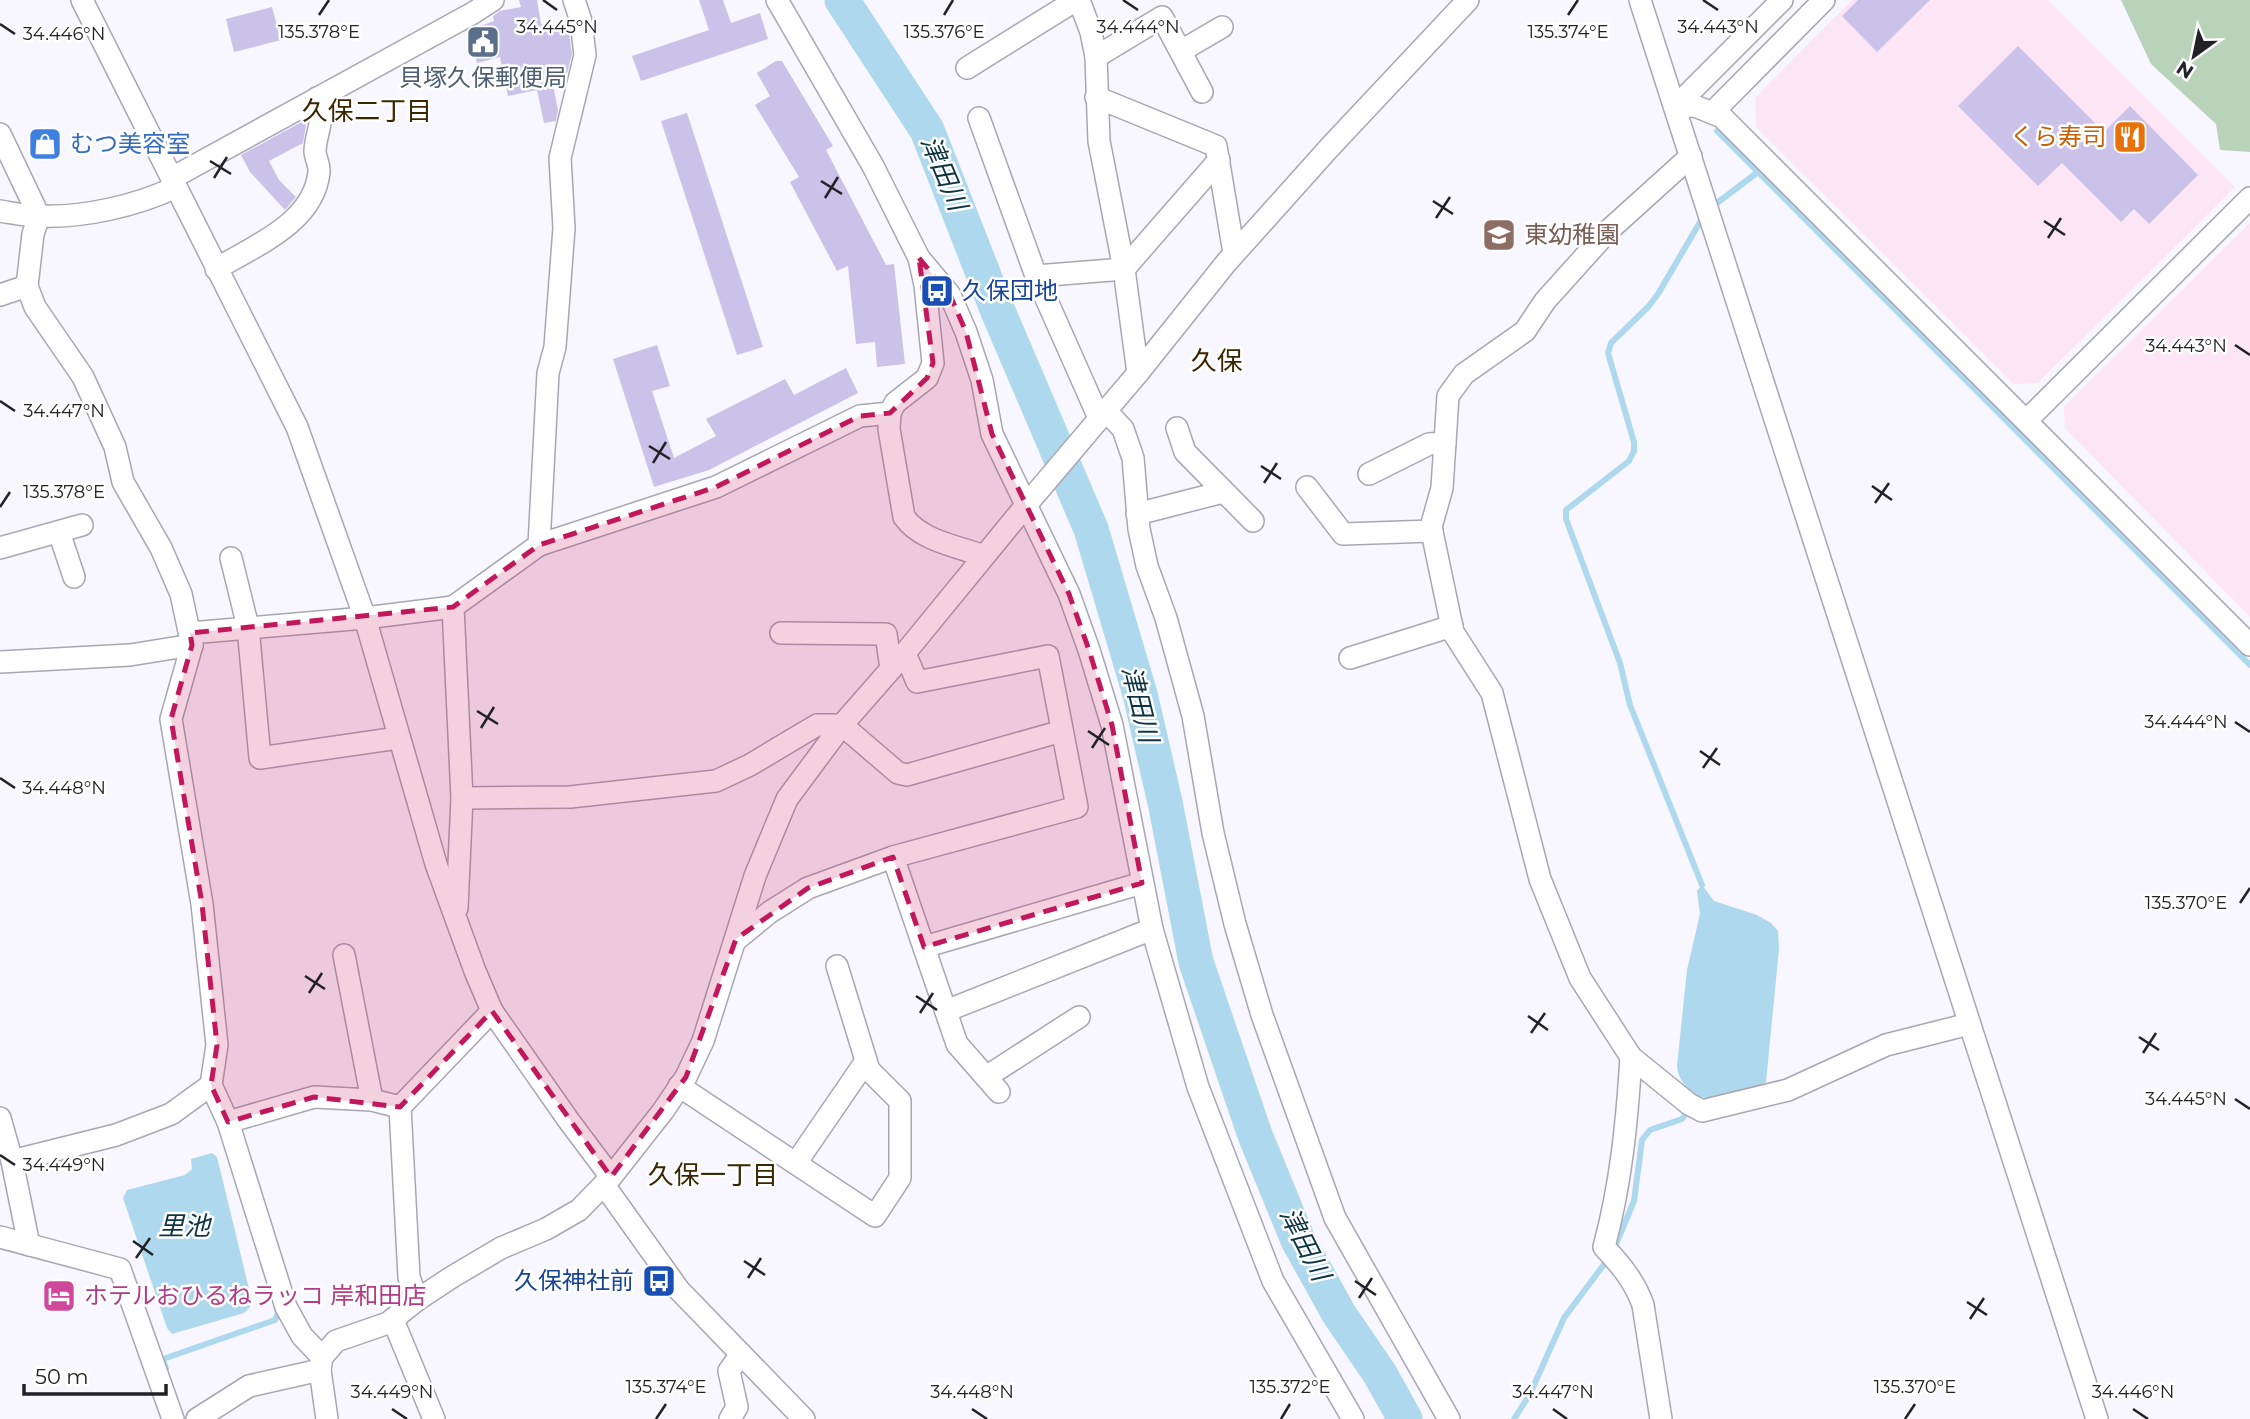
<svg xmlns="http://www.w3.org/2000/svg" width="2250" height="1419" font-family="Montserrat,'Noto Sans JP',sans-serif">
  <rect width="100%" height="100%" fill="#f8f6ff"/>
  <!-- commercial -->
  <g fill="#fce6f5">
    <path d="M1852 0H2048L2235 187 2038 383 2014 384 1756 127 1755 98Z"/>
    <path d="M2250 223V617L2065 428 2064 407Z"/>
  </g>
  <!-- green -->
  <path fill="#b9d3bb" d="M2121 0H2250V152L2220 150 2216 124 2151 64Z"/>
  <!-- water -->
  <g fill="#add8ed">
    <path d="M1702 885 1714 901 1757 915 1771 923 1778 931 1779 949 1766 1082C1757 1089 1722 1101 1711 1099 1694 1097 1678 1083 1677 1066L1687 970 1700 914 1697 891Z"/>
    <path d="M212 1153 217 1157 251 1297 250 1307 244 1313 172 1334 167 1328 123 1198 127 1190 185 1175 192 1169 191 1159Z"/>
  </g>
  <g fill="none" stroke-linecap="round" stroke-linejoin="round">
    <!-- stream -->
    <g stroke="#add8ed" stroke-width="6">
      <path d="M1717 131 2250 665"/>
      <path d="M1717 203 1758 172"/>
      <path d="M1702 885 1630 705 1620 663 1566 519V510L1629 461 1634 451V442L1608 353 1611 343 1648 307 1658 294 1703 217"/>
      <path d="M1614 1249 1634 1201 1642 1140 1650 1130 1682 1119 1700 1096"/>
      <path d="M166 1369 163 1359 275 1320 278 1313 276 1306"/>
      <path d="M1514 1419 1530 1394 1564 1318 1608 1259"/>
    </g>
    <!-- river -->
    <path stroke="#add8ed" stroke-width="35" d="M842 0 927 130 997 309 1091 529 1140 694 1165 802 1196 962 1255 1135 1298 1240 1339 1314 1380 1374 1405 1419"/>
  </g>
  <!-- building -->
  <g fill="#cac2e8">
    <path d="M519 0H537L541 24 568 26 572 54 565 81 552 80 558 110 556 121 544 123 537 90 508 96 500 57 477 63 469 30 494 21 493 16 500 11 521 7Z"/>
    <path d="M699 0H723L731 23 760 13 768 39 641 81 632 56 709 30Z"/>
    <path d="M1858 0H1930L1877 52 1842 16Z"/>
    <path d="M272 7 281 40 234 52 226 19Z"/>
    <path d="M2018 46 2104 132 2130 106 2198 175 2149 224 2134 209 2121 222 2062 163 2038 186 1958 106Z"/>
    <path d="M776 61H782L833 146 826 150 886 265 894 264 905 364 877 367 875 342 856 344 848 266 837 271 790 182 799 177 755 105 770 96 757 73Z"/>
    <path d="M687 113 763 347 737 355 661 121Z"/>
    <path d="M307 119 303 143 269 161 279 180 296 197 285 210 250 172 241 155Z"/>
    <path d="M657 345 670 386 652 391 674 458 716 436 706 419 785 379 794 395 846 368 858 393 709 470 654 487 613 359Z"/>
  </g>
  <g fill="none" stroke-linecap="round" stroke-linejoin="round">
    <defs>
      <g id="minor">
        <path d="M82 0 297 427 365 618 436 864 475 971 492 1011 569 1121 611 1177"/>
        <path d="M777 0 873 166 919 258 925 285 933 363 927 378 895 403 890 413 889 429 904 517C921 541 957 546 984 556"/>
        <path d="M1079 0 1091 32 1096 57 1099 141 1124 269 1138 373"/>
        <path d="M1640 0 2097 1419"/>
        <path d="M1181 51 1222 27"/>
        <path d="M1096 57 1162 17 1202 92"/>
        <path d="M967 68 1076 0"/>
        <path d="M1096 97 1216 146 1234 253"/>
        <path d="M1675 107 1695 106 1722 117 2250 645"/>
        <path d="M1675 107 1782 0"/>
        <path d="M1712 113 1824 0"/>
        <path d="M979 118 1036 276 1099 418"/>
        <path d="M0 134 39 216 33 234 27 286 35 307 83 377 115 447 123 482 161 548 181 594 192 645 171 719 202 904 217 1045 211 1085 228 1122 286 1307 302 1336 322 1357"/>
        <path d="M1691 156 1608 231 1545 301 1525 331 1464 374 1448 396 1442 488 1431 527 1453 632 1492 693 1540 879 1580 978 1631 1057 1689 1104 1702 1111 1788 1090 1886 1045 1969 1024"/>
        <path d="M172 178 473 13 493 0"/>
        <path d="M0 211C13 213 25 216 38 216 83 218 136 206 176 187"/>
        <path d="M919 258 950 295 966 332 982 380 992 434 1069 594 1089 650 1112 725 1152 929 1198 1087 1273 1281 1353 1419"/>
        <path d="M216 269C254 246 314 223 319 172 320 165 315 158 315 151 316 130 326 121 317 98"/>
        <path d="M1036 276 1124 269 1219 160"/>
        <path d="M0 295 27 286"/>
        <path d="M1105 410 1123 429 1133 458 1139 529 1147 566 1166 618 1193 716 1213 833 1235 924 1262 1015 1335 1218 1449 1419"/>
        <path d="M2026 421 2250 198"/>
        <path d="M1177 428 1185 452 1253 521"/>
        <path d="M1369 474 1429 444 1445 443"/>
        <path d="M1307 487 1343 534 1432 531"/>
        <path d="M1137 514 1223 492"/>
        <path d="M59 532 74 577"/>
        <path d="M539 545 716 487 860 416 890 413"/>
        <path d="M0 548 82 525"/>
        <path d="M231 558 248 627 260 758 398 738"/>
        <path d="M190 633 365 618 453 607"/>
        <path d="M781 633 886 634 891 669"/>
        <path d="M1350 658 1452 626"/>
        <path d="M0 662 130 655 192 645"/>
        <path d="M462 798 570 797 716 781 750 765 817 725H842L898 773 907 775 1062 731"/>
        <path d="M893 857 957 1044 999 1092"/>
        <path d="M457 908 462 798 453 607 539 545 548 373 555 347 564 228 560 158 585 55 581 21 574 0"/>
        <path d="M737 939 770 912 808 888 893 857 1077 807 1048 656 917 682 905 653"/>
        <path d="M924 947 1142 883"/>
        <path d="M344 955 372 1100"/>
        <path d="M946 1011 1152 929"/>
        <path d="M1631 1057C1627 1122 1621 1184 1604 1247 1621 1265 1635 1282 1643 1305L1661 1419"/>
        <path d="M986 1077 1079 1017"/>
        <path d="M679 1086 875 1216 900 1178V1101L869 1070 837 966"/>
        <path d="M400 1107 409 1277 417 1300"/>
        <path d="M0 1118 12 1161 29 1245"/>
        <path d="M228 1122 314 1097 372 1100 400 1107 492 1011"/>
        <path d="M12 1161 116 1135 171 1114 211 1085"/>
        <path d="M796 1163 866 1061"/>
        <path d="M604 1185 679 1290 804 1419"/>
        <path d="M0 1237 120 1269 173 1419"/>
        <path d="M393 1320 434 1419"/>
        <path d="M197 1419 249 1386 320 1370"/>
        <path d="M327 1419 320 1370 322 1357 336 1341 388 1323 417 1300 452 1277 501 1248 546 1229 579 1210 611 1177 663 1111 686 1077 703 1041 755 876 787 799 842 725 905 653 1027 504 1138 373 1226 263 1330 147 1468 0"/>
        <path d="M730 1419 737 1407 729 1371 741 1354"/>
      </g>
    </defs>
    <!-- minor casing -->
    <use href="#minor" stroke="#a8a6b3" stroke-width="24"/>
    <!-- minor -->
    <use href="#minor" stroke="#fff" stroke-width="21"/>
  </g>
  <!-- marked area -->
  <path fill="#c2185b" fill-opacity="0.2" stroke="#c2185b" stroke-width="5" stroke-dasharray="14 9" stroke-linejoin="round" d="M919 258 950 295 966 332 992 434 1069 594 1089 650 1112 725 1142 883 924 947 893 857 808 888 736 939 686 1077 611 1177 492 1011 400 1107 314 1097 228 1122 211 1085 217 1045 202 904 171 719 192 645 190 633 453 607 539 545 716 487 860 416 890 413 927 378 933 363Z"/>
  <!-- ticks -->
  <path fill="none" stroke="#222126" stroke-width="2.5" d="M543 0 557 10M1123 0 1138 10M1703 0 1718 10M319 15 329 0M944 15 953 0M1568 15 1578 0M0 24 15 34M210 161 231 174M214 178 227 157M821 181 842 194M825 198 838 177M1433 201 1453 214M1436 218 1450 197M2044 221 2065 235M2048 238 2061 218M2235 345 2250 355M0 401 15 411M649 446 670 459M653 463 666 442M1261 466 1281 479M1264 483 1277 463M1872 486 1892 500M1875 503 1889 483M0 507 10 492M477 711 498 724M2235 722 2250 732M481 728 494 707M1088 731 1109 745M1092 748 1105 728M1700 751 1720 765M1703 768 1717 748M0 778 15 788M2240 903 2250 888M305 976 325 989M309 993 322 973M916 996 937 1010M920 1013 933 993M1528 1016 1548 1030M1531 1033 1545 1013M2139 1037 2159 1050M2143 1053 2156 1033M2235 1099 2250 1109M0 1155 15 1165M133 1241 153 1255M136 1258 150 1238M744 1261 765 1275M748 1278 761 1258M1355 1281 1376 1295M1359 1298 1372 1278M1967 1302 1987 1315M1970 1319 1984 1298M392 1409 407 1419M972 1409 987 1419M1553 1409 1567 1419M2133 1409 2148 1419M656 1419 666 1404M1281 1419 1290 1404M1905 1419 1915 1404"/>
  <!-- icons -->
  <defs>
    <symbol id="civic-square" viewBox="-11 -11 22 22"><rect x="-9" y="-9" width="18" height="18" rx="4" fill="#5c6f8a" stroke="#fff"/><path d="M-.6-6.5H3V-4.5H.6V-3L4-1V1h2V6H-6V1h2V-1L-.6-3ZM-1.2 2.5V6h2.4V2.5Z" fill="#fff"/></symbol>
    <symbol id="restaurant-square" viewBox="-11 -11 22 22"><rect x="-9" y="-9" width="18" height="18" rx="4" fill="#e8710a" stroke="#fff"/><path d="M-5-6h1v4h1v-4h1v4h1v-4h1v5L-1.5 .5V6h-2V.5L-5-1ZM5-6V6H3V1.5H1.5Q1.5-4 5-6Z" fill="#fff"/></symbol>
    <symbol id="shop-square" viewBox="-11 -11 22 22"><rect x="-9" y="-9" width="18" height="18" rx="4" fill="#3f7fe0" stroke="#fff"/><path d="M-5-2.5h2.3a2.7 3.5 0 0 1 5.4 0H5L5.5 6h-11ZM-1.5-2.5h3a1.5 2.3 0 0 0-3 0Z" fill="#fff"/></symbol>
    <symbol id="school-square" viewBox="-11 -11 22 22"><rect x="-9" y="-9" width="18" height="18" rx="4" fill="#8d6e63" stroke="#fff"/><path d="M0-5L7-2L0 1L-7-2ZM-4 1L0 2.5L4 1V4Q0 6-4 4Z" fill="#fff"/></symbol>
    <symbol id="bus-square" viewBox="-11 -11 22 22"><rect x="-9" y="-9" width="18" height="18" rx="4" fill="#1a4fb4" stroke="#fff"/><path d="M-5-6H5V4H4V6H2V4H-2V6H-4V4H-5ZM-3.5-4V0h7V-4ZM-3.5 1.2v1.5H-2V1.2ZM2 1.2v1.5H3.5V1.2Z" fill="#fff"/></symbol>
    <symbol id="hotel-square" viewBox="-11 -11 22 22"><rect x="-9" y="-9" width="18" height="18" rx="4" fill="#d1479c" stroke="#fff"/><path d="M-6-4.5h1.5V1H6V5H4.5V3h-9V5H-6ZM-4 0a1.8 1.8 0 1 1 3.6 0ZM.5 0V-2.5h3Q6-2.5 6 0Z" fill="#fff"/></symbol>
  </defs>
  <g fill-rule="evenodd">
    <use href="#civic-square" x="464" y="23" width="38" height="38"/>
    <use href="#restaurant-square" x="2111" y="118" width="38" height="38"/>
    <use href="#shop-square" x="26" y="125" width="38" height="38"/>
    <use href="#school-square" x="1480" y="216" width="38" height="38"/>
    <use href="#bus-square" x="918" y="272" width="38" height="38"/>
    <use href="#bus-square" x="640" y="1262" width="38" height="38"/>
    <use href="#hotel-square" x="40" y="1277" width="38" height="38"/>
  </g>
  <g text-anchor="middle" stroke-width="5" stroke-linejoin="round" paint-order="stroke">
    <!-- service labels -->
    <g font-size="24" fill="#4e5e75" stroke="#fff">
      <text x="483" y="86">貝塚久保郵便局</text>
    </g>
    <!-- food labels -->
    <g font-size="24" fill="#c56008" stroke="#fff" text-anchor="end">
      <text x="2106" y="145">くら寿司</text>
    </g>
    <!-- shop labels -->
    <g font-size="24" fill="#366cbe" stroke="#fff" text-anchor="start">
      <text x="70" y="152">むつ美容室</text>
    </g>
    <!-- education labels -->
    <g font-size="24" fill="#785e54" stroke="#fff" text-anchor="start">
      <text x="1524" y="243">東幼稚園</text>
    </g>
    <!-- transit labels -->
    <g font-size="24" fill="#164399" stroke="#fff" text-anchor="start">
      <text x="962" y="299">久保団地</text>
      <text x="634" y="1289" text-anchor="end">久保神社前</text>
    </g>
    <!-- hotel labels -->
    <g font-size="24" fill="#b23c85" stroke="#fff" text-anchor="start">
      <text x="84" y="1304">ホテルおひるねラッコ 岸和田店</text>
    </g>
    <!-- neighbourhood labels -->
    <g font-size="26" fill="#3a2600" stroke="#fff">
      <text x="367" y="120">久保二丁目</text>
      <text x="1217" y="370">久保</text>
      <text x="713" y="1184">久保一丁目</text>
    </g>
    <!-- water labels -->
    <g font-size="26" font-style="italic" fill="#0e3444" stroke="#fff">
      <text transform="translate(944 173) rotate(67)" y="9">津田川</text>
      <text transform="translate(1140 704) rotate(76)" y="9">津田川</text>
      <text x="184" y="1235">里池</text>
      <text transform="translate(1305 1244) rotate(63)" y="9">津田川</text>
    </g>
  </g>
  <g font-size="18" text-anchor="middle" fill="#222126" stroke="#fff" stroke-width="5" stroke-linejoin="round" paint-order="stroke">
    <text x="557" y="33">34.445°N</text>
    <text x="1138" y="33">34.444°N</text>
    <text x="1718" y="33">34.443°N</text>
    <text x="319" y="38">135.378°E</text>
    <text x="944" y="38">135.376°E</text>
    <text x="1568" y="38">135.374°E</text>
    <text x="64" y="40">34.446°N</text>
    <text x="2186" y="352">34.443°N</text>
    <text x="64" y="417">34.447°N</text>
    <text x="64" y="498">135.378°E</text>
    <text x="2186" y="728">34.444°N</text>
    <text x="64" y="794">34.448°N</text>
    <text x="2186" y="909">135.370°E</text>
    <text x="2186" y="1105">34.445°N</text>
    <text x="64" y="1171">34.449°N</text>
    <text x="666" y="1393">135.374°E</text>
    <text x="1290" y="1393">135.372°E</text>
    <text x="1915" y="1393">135.370°E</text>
    <text x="392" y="1398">34.449°N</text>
    <text x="972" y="1398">34.448°N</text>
    <text x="1553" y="1398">34.447°N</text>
    <text x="2133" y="1398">34.446°N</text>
  </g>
  <!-- north arrow -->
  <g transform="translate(2194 56) rotate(213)" stroke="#ffffff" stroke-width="5" paint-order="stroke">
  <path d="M0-5L12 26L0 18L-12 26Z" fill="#222126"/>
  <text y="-10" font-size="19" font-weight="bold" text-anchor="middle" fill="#222126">N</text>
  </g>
  <!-- scale -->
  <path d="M24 1384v10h142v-10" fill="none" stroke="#222126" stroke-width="3.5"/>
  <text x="35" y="1384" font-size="21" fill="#222126" stroke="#ffffff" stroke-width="5" paint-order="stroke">50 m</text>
</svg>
